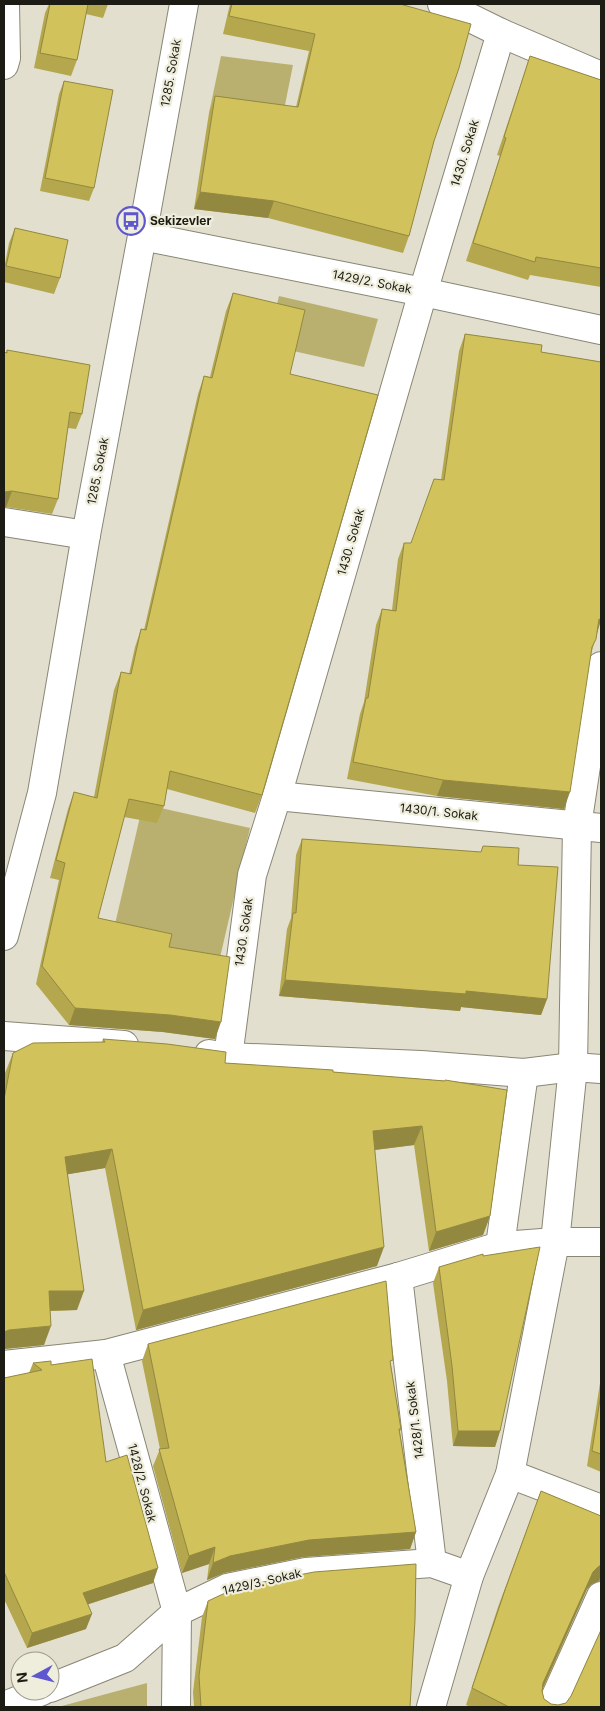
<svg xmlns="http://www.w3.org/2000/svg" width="605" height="1711" font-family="Inter,sans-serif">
  <rect width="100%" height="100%" fill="#e2dfce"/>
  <!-- green -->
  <g fill="#b9b070">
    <path d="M221 56 293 65 282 120 209 113Z"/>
    <path d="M279 296 378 319 364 367 267 345Z"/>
    <path d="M143 804 250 828 219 962 112 937Z"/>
    <path d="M147 1683V1707H58Z"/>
  </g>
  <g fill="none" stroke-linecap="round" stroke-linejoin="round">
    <defs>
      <g id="minor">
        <path d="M442 4 501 33 601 76"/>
        <path d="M4 65 6 58 5 4"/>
        <path d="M142 236 423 292 601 330"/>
        <path d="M4 522 86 535"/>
        <path d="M277 796 601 828"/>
        <path d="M4 936 42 793 86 535 142 236 184 4"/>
        <path d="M4 1036 124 1045"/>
        <path d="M209 1054 228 1057 421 1065 524 1073 573 1067 601 1069"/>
        <path d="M228 1057 252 875 277 796 423 292 501 33"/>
        <path d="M500 1246 524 1073"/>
        <path d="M398 1277 432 1563"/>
        <path d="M106 1354 177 1612 176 1707"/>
        <path d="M4 1365 106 1354 398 1277 500 1246 555 1242H601"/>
        <path d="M510 1474 601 1509"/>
        <path d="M50 1688 125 1658 177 1612 227 1588 306 1572 432 1563 469 1576"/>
        <path d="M4 1706 42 1691"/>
        <path d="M431 1707 469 1576 510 1474 555 1242 573 1067 577 826 601 666"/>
        <path d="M551 1707 601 1596"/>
      </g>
    </defs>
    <!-- minor casing -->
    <use href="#minor" stroke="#898676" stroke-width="30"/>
    <!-- minor -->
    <use href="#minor" stroke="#fff" stroke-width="28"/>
  </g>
  <!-- wall -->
  <g fill="#b4a74e">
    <path d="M49 4H108L103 18 86 14 77 60 71 76 34 68 45 13Z"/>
    <path d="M230 4H400L434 141 409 236 403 253 268 218 194 209 209 113 215 96 296 107 309 51 223 34Z"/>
    <path d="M530 56 601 80V287L530 275 528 280 466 261 500 156 497 155Z"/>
    <path d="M64 81 94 188 89 201 40 191 59 94Z"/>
    <path d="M15 228 60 278 54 294 4 282V269L9 243Z"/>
    <path d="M233 293 290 374 262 795 255 813 167 789 164 806 157 823 124 817 98 918 169 947 215 1039 163 1032 69 1025 36 984 59 880 50 878 68 809 74 792 94 797 114 690 121 672 129 674 135 647 141 629 144 630 198 394 204 376 210 377 226 311Z"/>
    <path d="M465 334 541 352 601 362V620L591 654 564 809 437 796 347 779 360 714 364 702 376 625 382 609 392 610 398 559 404 543H411L441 480 459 351Z"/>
    <path d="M7 350 82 414 76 429 68 428 58 499 52 514 6 507V353Z"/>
    <path d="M302 839 518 865 547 999 541 1015 461 1007 460 1011 279 996 287 929 291 918 296 855Z"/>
    <path d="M103 1039 225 1063 444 1081 490 1216 483 1235 429 1251 414 1145 375 1150 377 1266 136 1330 105 1168 68 1174 77 1310 50 1311 44 1345 4 1349V1082L5 1073 13 1053 102 1042Z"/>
    <path d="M483 1256 500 1431 495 1447 453 1446 447 1381 433 1283 439 1267Z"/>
    <path d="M148 1344 391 1366 401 1429 400 1432 416 1532 410 1549 303 1557 224 1573 207 1580 209 1564 182 1573 153 1466 160 1449 142 1361Z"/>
    <path d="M33 1363 51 1365 106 1462 153 1583 88 1604 86 1629 27 1648 4 1599V1378L29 1373Z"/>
    <path d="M601 1378V1472L587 1466 600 1383Z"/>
    <path d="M541 1491 601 1516V1581H599L592 1584 587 1589 542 1691 544 1699 551 1704 558 1705 601 1707H471L466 1705 498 1607Z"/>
    <path d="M208 1601 410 1707H194L193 1692 202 1617Z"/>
  </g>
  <!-- shaded-wall -->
  <g fill="#928840">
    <path d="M200 192 274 201 268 218 194 209Z"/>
    <path d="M12 491 6 507H4V492Z"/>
    <path d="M599 619 601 620 596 636Z"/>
    <path d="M443 780 570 792 564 809 437 796Z"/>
    <path d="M285 980 466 991 547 999 541 1015 461 1007 460 1011 279 996Z"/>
    <path d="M75 1008 170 1015 221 1022 215 1039 163 1032 69 1025Z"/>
    <path d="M422 1126 414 1145 366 1151 373 1131Z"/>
    <path d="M112 1149 105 1168 58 1176 65 1157Z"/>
    <path d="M490 1216 483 1235 429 1251 436 1232Z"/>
    <path d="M384 1247 377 1266 136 1330 143 1310Z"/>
    <path d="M49 1291H84L77 1310 42 1311Z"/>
    <path d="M51 1326 44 1345 4 1349V1332L9 1330Z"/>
    <path d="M458 1431H500L495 1447 453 1446Z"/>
    <path d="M416 1532 410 1549 303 1557 224 1573 207 1580 213 1563 230 1556 309 1540Z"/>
    <path d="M215 1547 209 1564 182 1573 189 1556Z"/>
    <path d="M601 1565V1574L599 1581 592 1584 587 1589 537 1701 543 1683 593 1572 598 1567Z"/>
    <path d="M158 1568 153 1583 77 1608 83 1593Z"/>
    <path d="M92 1614 86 1629 27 1648 32 1633Z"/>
  </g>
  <!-- building -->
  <g fill="#d1c25b" stroke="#928840">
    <path d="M50 4H88L77 60 40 53Z"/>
    <path d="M232 4H400L471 24 459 68 434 141 409 236 274 201 200 192 215 96 298 107 315 34 229 16Z"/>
    <path d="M530 56 601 80V268L536 257 535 262 473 243 506 138 504 137Z"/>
    <path d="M64 81 113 90 94 188 45 178Z"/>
    <path d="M15 228 68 240 60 278 6 266Z"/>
    <path d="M233 293 305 310 290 374 378 395 262 795 170 771 164 806 129 799 98 918 172 934 169 947 230 957 221 1022 170 1015 75 1008 42 966 65 863 56 860 74 792 97 798 121 672 131 674 141 629 146 630 204 376 212 378Z"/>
    <path d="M465 334 542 345 541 352 601 362V620L599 619 596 639 592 647 570 792 443 780 353 762 366 698H368L382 609 396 611 404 543H411L434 479 444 480Z"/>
    <path d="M7 350 90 365 82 414 70 412 58 499 12 491 4 492V352L7 353Z"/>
    <path d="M302 839 481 852 483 846 519 848 518 865 558 867 547 999 466 991V994L285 980 293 913H296Z"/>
    <path d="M103 1039 167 1044 226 1052 225 1063 333 1070V1072L445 1081V1080L507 1090 490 1216 436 1232 422 1126 373 1131 384 1247 143 1310 112 1149 65 1157 84 1291H49L51 1326 9 1330 4 1332V1099L13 1053 33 1043 105 1042Z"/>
    <path d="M540 1247 500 1431H458L452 1366 439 1267 483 1254V1256Z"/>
    <path d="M386 1281 393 1360 390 1361 401 1429H399L416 1532 309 1540 230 1556 213 1563 215 1547 189 1556 159 1449 169 1448 148 1344Z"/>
    <path d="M92 1359 106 1462 127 1455 158 1568 83 1593 92 1614 32 1633 4 1572V1378L42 1370 33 1363 51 1361V1365Z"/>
    <path d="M601 1393V1454L592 1451Z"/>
    <path d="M541 1491 601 1516V1565L598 1567 593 1572 543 1683 542 1691 544 1699 551 1704 558 1705 566 1703 571 1696 601 1630V1707H509L472 1688 505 1590Z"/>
    <path d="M416 1564 415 1620 410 1707H201L199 1676 208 1601 238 1587 314 1572Z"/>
  </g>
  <!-- icons -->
  <defs>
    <symbol id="bus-ring" viewBox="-11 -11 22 22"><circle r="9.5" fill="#efeddb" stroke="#5e57cf" stroke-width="1.5"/><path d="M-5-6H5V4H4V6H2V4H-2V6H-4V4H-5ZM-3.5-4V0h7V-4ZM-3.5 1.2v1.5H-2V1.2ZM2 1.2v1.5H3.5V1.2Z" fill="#5e57cf"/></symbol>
  </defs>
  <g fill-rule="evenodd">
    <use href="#bus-ring" x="115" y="205" width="32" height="32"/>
  </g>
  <g text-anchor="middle" stroke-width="4.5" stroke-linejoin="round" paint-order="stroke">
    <!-- street labels -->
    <g font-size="12" fill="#1c1c15" stroke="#efeddb">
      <text transform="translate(171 73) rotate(-80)" y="4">1285. Sokak</text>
      <text transform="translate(465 153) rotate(-73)" y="4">1430. Sokak</text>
      <text transform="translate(372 282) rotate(11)" y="4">1429/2. Sokak</text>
      <text transform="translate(98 471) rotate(-79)" y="4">1285. Sokak</text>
      <text transform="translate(351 542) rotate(-74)" y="4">1430. Sokak</text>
      <text transform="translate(439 812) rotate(6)" y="4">1430/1. Sokak</text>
      <text transform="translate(244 932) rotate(-82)" y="4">1430. Sokak</text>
      <text transform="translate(415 1420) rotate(-97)" y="4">1428/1. Sokak</text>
      <text transform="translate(142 1483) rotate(75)" y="4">1428/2. Sokak</text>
      <text transform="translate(262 1582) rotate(-13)" y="4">1429/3. Sokak</text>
    </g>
    <!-- poi labels -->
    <g font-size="12" font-weight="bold" fill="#1c1c15" stroke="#efeddb" text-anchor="start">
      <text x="150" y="225">Sekizevler</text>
    </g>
  </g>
  <!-- border -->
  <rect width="605" height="1711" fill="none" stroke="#1c1c15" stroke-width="10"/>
  <!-- north arrow -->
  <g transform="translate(35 1676) rotate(263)"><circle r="24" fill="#efeddb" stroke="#9b998c"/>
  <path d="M0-4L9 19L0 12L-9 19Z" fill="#5e57cf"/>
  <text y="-8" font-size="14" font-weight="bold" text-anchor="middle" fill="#1c1c15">N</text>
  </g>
</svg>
